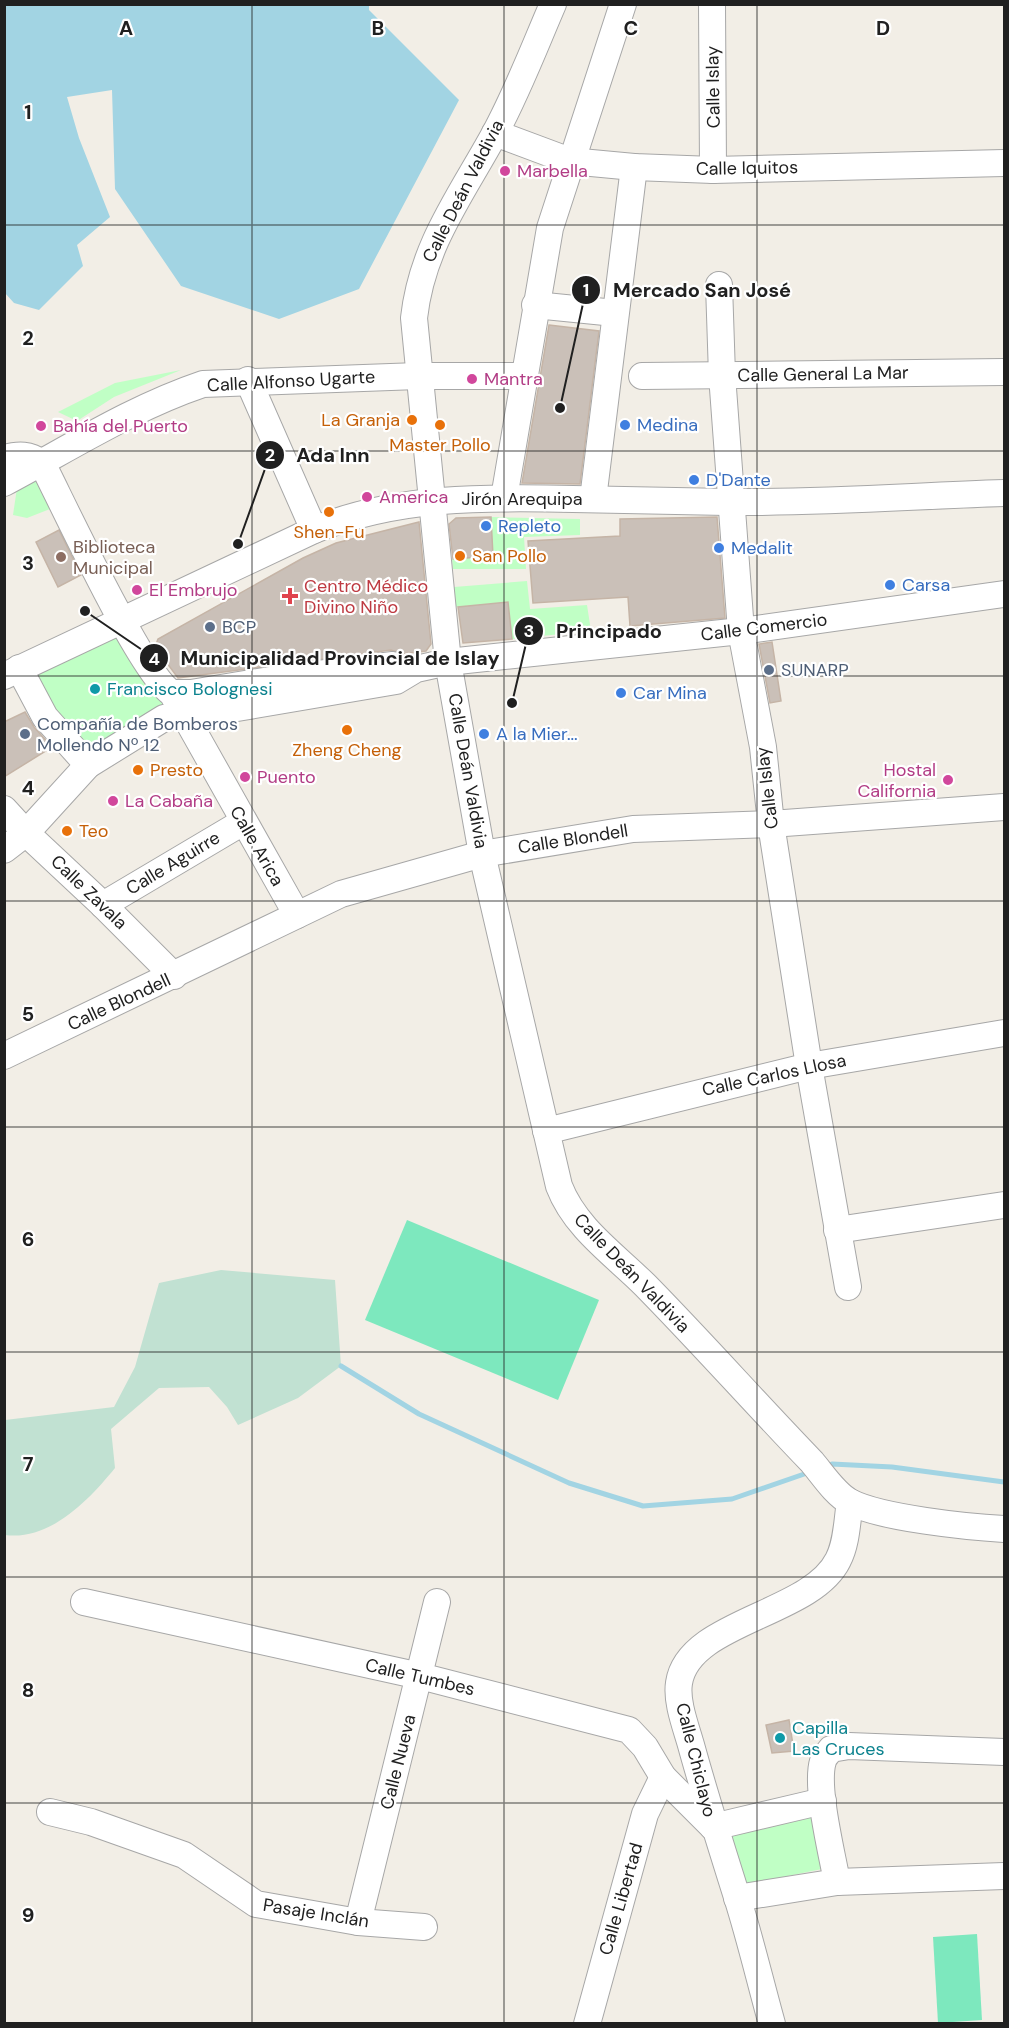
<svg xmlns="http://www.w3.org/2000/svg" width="1009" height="2028" font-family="'DM Sans',sans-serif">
  <rect width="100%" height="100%" fill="#f2eee6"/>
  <!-- wetland -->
  <path fill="#c1e1d2" d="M221 1270 335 1280 341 1366 298 1398 238 1425 227 1407 209 1387 159 1388 111 1429 115 1468C89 1500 50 1541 5 1535V1420L114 1407 135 1367 159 1283Z"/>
  <!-- park -->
  <g fill="#c0ffc5">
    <path d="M181 370 114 397 77 421 58 412 115 383Z"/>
    <path d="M35 479 50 509 27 518 13 515 17 488Z"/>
    <path d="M491 517 580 519V535L524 537 526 569H453L452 559 493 556Z"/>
    <path d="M527 581 530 609 587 605 591 631 512 639 508 602 455 607 454 587Z"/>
    <path d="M123 620 182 714 88 765 19 668Z"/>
    <path d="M816 1809 827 1868 743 1885 728 1830Z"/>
  </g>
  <!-- pitch -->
  <g fill="#7de8be">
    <path d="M407 1220 599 1300 558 1400 365 1320Z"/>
    <path d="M977 1934 982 2020 938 2023 933 1937Z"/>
  </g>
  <!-- water -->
  <path fill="#a2d4e3" d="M4 5H369V10L459 100 359 289 279 319 181 286 115 189 112 90 67 97 79 138 110 217 77 245 83 266 39 310 14 303 5 293Z"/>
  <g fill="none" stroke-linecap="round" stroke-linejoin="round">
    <!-- stream -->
    <g stroke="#a2d4e3" stroke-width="5">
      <path d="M341 1366 419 1414 569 1483 643 1506 732 1499 810 1472"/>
      <path d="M825 1467 832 1464 892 1467 1004 1482"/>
    </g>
  </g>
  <!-- building -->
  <g fill="#cac0b8" stroke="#c5b4a6" stroke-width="1.5">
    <path d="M549 325 599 331 580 484 522 483Z"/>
    <path d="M491 517 493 556 453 559 449 524 456 518Z"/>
    <path d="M717 517 725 618 630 626 628 597 533 603 528 541 620 536V519Z"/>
    <path d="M419 522 431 644 426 651 402 654 391 650 178 678 155 647 158 639 303 558 336 543Z"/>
    <path d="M59 530 81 575 58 587 36 542Z"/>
    <path d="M508 602 512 639 463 643 458 607Z"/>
    <path d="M772 642 781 701 770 703 759 644Z"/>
    <path d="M25 712 34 727 52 747 4 777V722Z"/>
    <path d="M789 1720 794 1751 772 1753 766 1725Z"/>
  </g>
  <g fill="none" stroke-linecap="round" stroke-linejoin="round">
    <defs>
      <g id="minor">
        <path d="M553 4C534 48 517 93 494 135 460 197 422 246 414 318L448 662 482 854 559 1186C575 1228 615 1255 645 1285 702 1343 756 1404 812 1462 823 1475 835 1494 850 1502 881 1518 968 1527 1004 1529"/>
        <path d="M712 4 713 170"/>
        <path d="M495 133 570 161 634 167 713 170 1004 163"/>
        <path d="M719 285 722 375 741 631 763 747 771 824 809 1066 848 1287"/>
        <path d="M535 305 615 313"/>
        <path d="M642 376 1004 372"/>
        <path d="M248 380 314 530"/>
        <path d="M4 458C19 454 29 454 42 463 62 502 143 677 172 693L297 915"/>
        <path d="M4 483C70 448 132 408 203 384L418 376H523"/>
        <path d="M504 498 550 228 623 4"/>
        <path d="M593 499 634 167"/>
        <path d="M19 668 45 717 88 765"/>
        <path d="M4 676 314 530C397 496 484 497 573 499 625 500 676 501 727 502 820 503 912 496 1004 493"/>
        <path d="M172 693H191L276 679 393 665"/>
        <path d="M4 809 26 833 103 905 174 976"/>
        <path d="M4 850 26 833 88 765 164 718 213 712 396 681 416 669 448 662 741 631 1004 594"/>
        <path d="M103 905 243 822"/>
        <path d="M4 1056 341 894 482 854 633 829 771 824 1004 807"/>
        <path d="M546 1131 809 1066 1004 1033"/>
        <path d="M837 1230 1004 1205"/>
        <path d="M84 1602 420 1676 629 1730 645 1747 663 1777 713 1827"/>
        <path d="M50 1812 91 1822 184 1855 256 1904 358 1922 424 1927"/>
        <path d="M713 1827 823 1801"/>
        <path d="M837 1882C832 1853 815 1787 823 1761 824 1757 829 1752 831 1749L849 1746 1004 1752"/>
        <path d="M737 1898 837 1882 1004 1876"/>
        <path d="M358 1922 437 1602"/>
        <path d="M587 2024 645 1814 663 1777"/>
        <path d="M772 2024C760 1981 750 1938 737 1897 721 1846 705 1796 691 1745 686 1727 676 1702 679 1683 688 1621 811 1615 838 1560 847 1543 847 1520 850 1502"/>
      </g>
    </defs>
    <!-- minor casing -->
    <use href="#minor" stroke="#a7a7a7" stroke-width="28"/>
    <!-- minor -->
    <use href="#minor" stroke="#fff" stroke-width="26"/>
  </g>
  <!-- grid -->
  <path fill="none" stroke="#202020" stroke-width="1.5" stroke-opacity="0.55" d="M252 4V2024M504 4V2024M757 4V2024M4 225H1004M4 451H1004M4 676H1004M4 901H1004M4 1127H1004M4 1352H1004M4 1577H1004M4 1803H1004"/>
  <!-- markers -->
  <g fill="#d1479c" stroke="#fff" stroke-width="2">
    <circle cx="505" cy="171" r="6"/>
    <circle cx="472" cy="379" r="6"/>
    <circle cx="41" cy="426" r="6"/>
    <circle cx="367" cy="497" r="6"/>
    <circle cx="137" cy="590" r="6"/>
    <circle cx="245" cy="777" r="6"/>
    <circle cx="948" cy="780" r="6"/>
    <circle cx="113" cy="801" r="6"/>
  </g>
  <g fill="#e8710a" stroke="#fff" stroke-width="2">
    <circle cx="412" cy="420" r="6"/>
    <circle cx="440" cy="425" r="6"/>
    <circle cx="329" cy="512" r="6"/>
    <circle cx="460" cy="556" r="6"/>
    <circle cx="347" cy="730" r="6"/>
    <circle cx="138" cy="770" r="6"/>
    <circle cx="67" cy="831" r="6"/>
  </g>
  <g fill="#3f7fe0" stroke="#fff" stroke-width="2">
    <circle cx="625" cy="425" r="6"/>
    <circle cx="694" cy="480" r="6"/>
    <circle cx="486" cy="526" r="6"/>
    <circle cx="719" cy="548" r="6"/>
    <circle cx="890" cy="585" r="6"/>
    <circle cx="621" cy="693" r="6"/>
    <circle cx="484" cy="734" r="6"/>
  </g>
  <circle fill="#8d6e63" stroke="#fff" stroke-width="2" cx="61" cy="557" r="6"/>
  <path fill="#e0444e" stroke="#fff" stroke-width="2" d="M287 587h6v6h6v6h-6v6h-6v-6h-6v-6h6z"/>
  <g fill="#5c6f8a" stroke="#fff" stroke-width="2">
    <circle cx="210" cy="627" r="6"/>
    <circle cx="769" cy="670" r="6"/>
    <circle cx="25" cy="734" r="6"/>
  </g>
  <g fill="#0f9aa8" stroke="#fff" stroke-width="2">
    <circle cx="95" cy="689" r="6"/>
    <circle cx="780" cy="1738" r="6"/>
  </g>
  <g text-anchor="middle" stroke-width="4.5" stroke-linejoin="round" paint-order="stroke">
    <!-- street labels -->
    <g font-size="18" fill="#202020" stroke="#fff">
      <text transform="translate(713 87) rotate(-91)" y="6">Calle Islay</text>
      <text transform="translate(747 168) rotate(-1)" y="6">Calle Iquitos</text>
      <text transform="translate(463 191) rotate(-63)" y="6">Calle Deán Valdivia</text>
      <text transform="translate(823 374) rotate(-1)" y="6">Calle General La Mar</text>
      <text transform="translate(291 381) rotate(-3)" y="6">Calle Alfonso Ugarte</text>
      <text x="522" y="505">Jirón Arequipa</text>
      <text transform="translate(764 627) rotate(-7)" y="6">Calle Comercio</text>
      <text transform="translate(468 771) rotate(80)" y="6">Calle Deán Valdivia</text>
      <text transform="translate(767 788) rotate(-97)" y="6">Calle Islay</text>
      <text transform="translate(573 839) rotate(-9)" y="6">Calle Blondell</text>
      <text transform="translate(257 846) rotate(60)" y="6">Calle Arica</text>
      <text transform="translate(173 863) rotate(-31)" y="6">Calle Aguirre</text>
      <text transform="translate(89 892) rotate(44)" y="6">Calle Zavala</text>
      <text transform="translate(119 1002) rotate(-25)" y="6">Calle Blondell</text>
      <text transform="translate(774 1075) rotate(-12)" y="6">Calle Carlos Llosa</text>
      <text transform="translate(632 1273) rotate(46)" y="6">Calle Deán Valdivia</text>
      <text transform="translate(420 1677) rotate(13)" y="6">Calle Tumbes</text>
      <text transform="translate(696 1760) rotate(76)" y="6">Calle Chiclayo</text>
      <text transform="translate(398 1762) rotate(-76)" y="6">Calle Nueva</text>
      <text transform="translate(621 1899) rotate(-74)" y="6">Calle Libertad</text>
      <text transform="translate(316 1913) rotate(9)" y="6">Pasaje Inclán</text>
    </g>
    <!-- hotel labels -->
    <g font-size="18" fill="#b23c85" stroke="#fff" text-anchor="start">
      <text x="517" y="177">Marbella</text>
      <text x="484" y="385">Mantra</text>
      <text x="53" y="432">Bahía del Puerto</text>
      <text x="379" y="503">America</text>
      <text x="149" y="596">El Embrujo</text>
      <text x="936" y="776" text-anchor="end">Hostal<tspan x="936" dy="21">California</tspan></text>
      <text x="257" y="783">Puento</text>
      <text x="125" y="807">La Cabaña</text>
    </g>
    <!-- food labels -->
    <g font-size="18" fill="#c56008" stroke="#fff">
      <text x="400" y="426" text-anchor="end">La Granja</text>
      <text x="440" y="451">Master Pollo</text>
      <text x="329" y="538">Shen-Fu</text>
      <text x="472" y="562" text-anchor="start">San Pollo</text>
      <text x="347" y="756">Zheng Cheng</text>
      <text x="150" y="776" text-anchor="start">Presto</text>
      <text x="79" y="837" text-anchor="start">Teo</text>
    </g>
    <!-- shop labels -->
    <g font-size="18" fill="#366cbe" stroke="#fff" text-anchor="start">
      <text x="637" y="431">Medina</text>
      <text x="706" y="486">D'Dante</text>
      <text x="498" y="532">Repleto</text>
      <text x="731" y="554">Medalit</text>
      <text x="902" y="591">Carsa</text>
      <text x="633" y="699">Car Mina</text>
      <text x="496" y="740">A la Mier...</text>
    </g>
    <!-- education labels -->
    <g font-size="18" fill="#785e54" stroke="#fff" text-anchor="start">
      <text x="73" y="553">Biblioteca<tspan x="73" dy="21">Municipal</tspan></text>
    </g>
    <!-- health labels -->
    <g font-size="18" fill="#be3a42" stroke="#fff" text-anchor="start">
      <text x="304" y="592">Centro Médico<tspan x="304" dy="21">Divino Niño</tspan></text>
    </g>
    <!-- service labels -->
    <g font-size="18" fill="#4e5e75" stroke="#fff" text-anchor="start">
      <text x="222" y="633">BCP</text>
      <text x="781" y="676">SUNARP</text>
      <text x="37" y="730">Compañía de Bomberos<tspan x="37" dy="21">Mollendo Nº 12</tspan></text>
    </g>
    <!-- culture labels -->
    <g font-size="18" fill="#0d838f" stroke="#fff" text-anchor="start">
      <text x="107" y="695">Francisco Bolognesi</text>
      <text x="792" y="1734">Capilla<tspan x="792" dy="21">Las Cruces</tspan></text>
    </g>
  </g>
  <g font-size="20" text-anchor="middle" font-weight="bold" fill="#202020" stroke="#fff" stroke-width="4.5" stroke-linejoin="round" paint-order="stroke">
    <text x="126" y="35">A</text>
    <text x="378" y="35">B</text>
    <text x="631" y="35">C</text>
    <text x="883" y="35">D</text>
    <text x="28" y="119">1</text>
    <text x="28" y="345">2</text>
    <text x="28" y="570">3</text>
    <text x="28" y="795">4</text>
    <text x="28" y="1021">5</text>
    <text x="28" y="1246">6</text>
    <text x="28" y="1471">7</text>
    <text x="28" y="1697">8</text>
    <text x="28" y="1922">9</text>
  </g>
  <!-- callouts -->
  <path fill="none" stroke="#202020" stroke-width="2" d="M560 408L586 290M238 544L270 455M512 703L529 631M85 611L154 658"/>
  <g fill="#202020" stroke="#fff" stroke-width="2">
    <circle cx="560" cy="408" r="6"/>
    <circle cx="238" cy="544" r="6"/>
    <circle cx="512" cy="703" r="6"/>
    <circle cx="85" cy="611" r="6"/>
    <circle cx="586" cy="290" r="15"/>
    <circle cx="270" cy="455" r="15"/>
    <circle cx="529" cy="631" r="15"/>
    <circle cx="154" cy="658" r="15"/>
  </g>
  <g font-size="18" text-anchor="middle" font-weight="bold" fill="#fff">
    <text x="586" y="296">1</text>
    <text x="270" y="461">2</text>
    <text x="529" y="637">3</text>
    <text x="154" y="665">4</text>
  </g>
  <g font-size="20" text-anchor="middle" font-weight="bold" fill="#202020" stroke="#fff" stroke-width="4.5" stroke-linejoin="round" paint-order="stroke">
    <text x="702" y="297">Mercado San José</text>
    <text x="333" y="462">Ada Inn</text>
    <text x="609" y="638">Principado</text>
    <text x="340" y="665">Municipalidad Provincial de Islay</text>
  </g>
  <!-- border -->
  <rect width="1009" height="2028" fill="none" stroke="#202020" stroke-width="12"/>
</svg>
